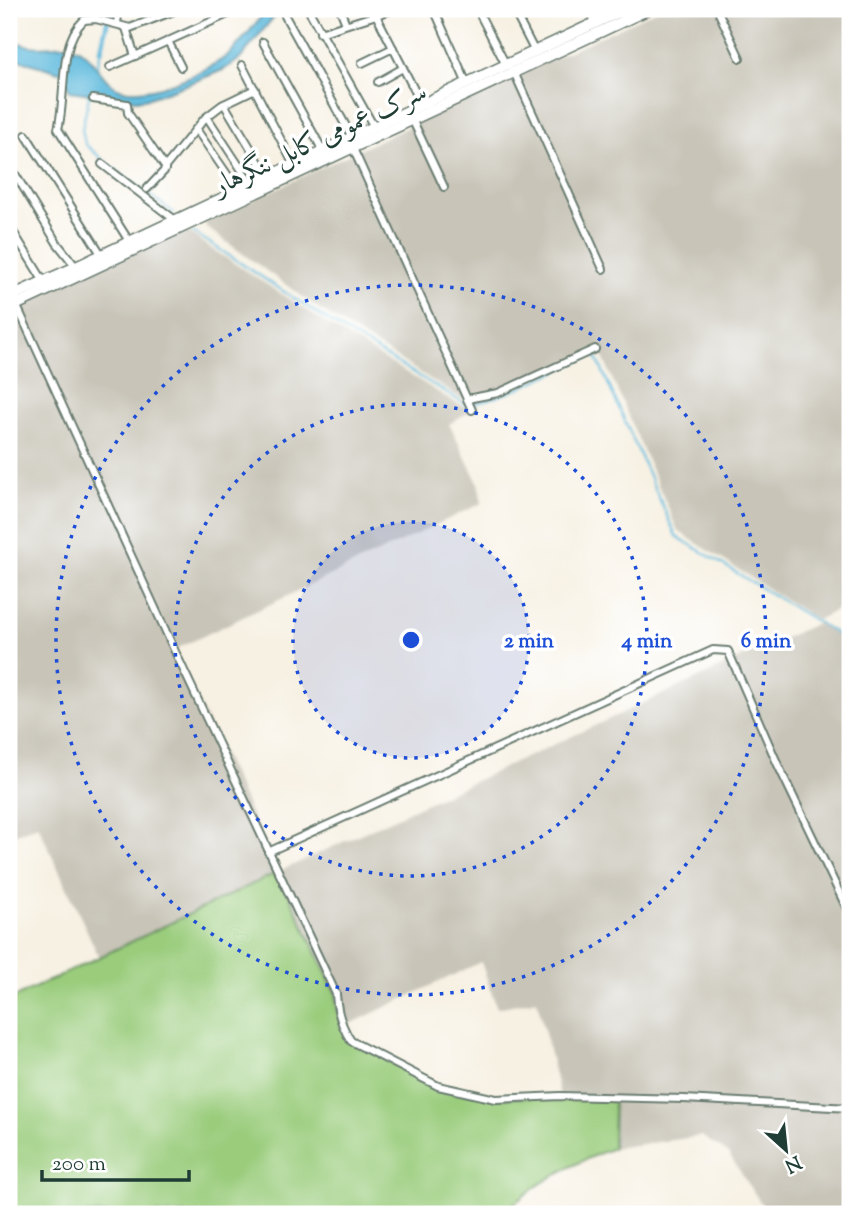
<svg xmlns="http://www.w3.org/2000/svg" width="859" height="1223" font-family="'Sorts Mill Goudy',Amiri,serif">
  <rect width="100%" height="100%" fill="#fff"/>
  <filter id="ink" filterUnits="userSpaceOnUse"><feTurbulence type="fractalNoise" baseFrequency=".0143" numOctaves="2"/><feDisplacementMap in="SourceGraphic" scale="14" xChannelSelector="R" yChannelSelector="G"/><feConvolveMatrix kernelMatrix="1 2 1 2 8 2 1 2 1" color-interpolation-filters="sRGB"/></filter>
  <filter id="wash" filterUnits="userSpaceOnUse"><feTurbulence type="fractalNoise" baseFrequency=".00686" numOctaves="4" result="noise"/><feDisplacementMap in="SourceGraphic" scale="28" xChannelSelector="R" yChannelSelector="G"/><feGaussianBlur stdDeviation="1.57" result="paint"/><feColorMatrix in="noise" values="0 0 0 0 0 0 0 0 0 0 0 0 0 0 0 0 0 1.4 0 .05"/><feComposite in="paint" operator="in"/></filter>
  <g filter="url(#wash)">
    <rect width="100%" height="100%" fill="#f7f1e3"/>
    <!-- industrial -->
    <g fill="#c8c4b8">
      <path d="M659 9H850V603L817 620 678 531 599 348 470 404 322 311 206 227 205 222Z"/>
      <path d="M183 227 203 243 338 331 456 403 472 410 449 424 478 483 482 503 174 650 278 872 817 623 850 642V1214H768L728 1153 701 1136 613 1148 614 1100 560 1096 537 1000 497 1008 481 962 350 1024 278 872 99 957 38 825 9 837V308Z"/>
    </g>
    <!-- green -->
    <path fill="#9acc7b" stroke="#5c8458" stroke-width="2" d="M278 872 336 994 338 1013 351 1041 438 1086 496 1099 531 1097 614 1100 613 1148C572 1164 534 1183 503 1214H12L9 1211V1000Z"/>
    <!-- water -->
    <path fill="#5fbadd" stroke="#3f7c88" stroke-width="2" d="M267 9H280L240 59 223 70 188 84 149 98 136 100 70 91 63 73 9 57V38C25 47 36 48 55 46 60 45 66 44 71 46 91 51 98 75 114 86 138 103 209 72 229 54 243 41 255 24 267 9Z"/>
    <g fill="none" stroke-linecap="round" stroke-linejoin="round">
      <!-- stream -->
      <g stroke="#5fbadd" stroke-width="2">
        <path d="M97 66 101 51"/>
        <path d="M90 92 82 129 85 144 109 165 174 213"/>
        <path d="M193 232 338 327 465 404"/>
        <path d="M473 404 508 393 595 354 676 536 850 642"/>
      </g>
      <!-- canal -->
      <path stroke="#5fbadd" stroke-width="5" d="M101 51 110 9"/>
    </g>
  </g>
  <g filter="url(#ink)">
    <g fill="none" stroke-linecap="round" stroke-linejoin="round">
      <defs>
        <g id="minor">
          <path d="M308 9 374 127"/>
          <path d="M340 9 346 24"/>
          <path d="M373 9 422 105"/>
          <path d="M434 9 467 84"/>
          <path d="M477 9 506 65"/>
          <path d="M513 9 535 52"/>
          <path d="M590 9 595 23"/>
          <path d="M717 9 740 58"/>
          <path d="M285 16 352 137"/>
          <path d="M117 23 119 9"/>
          <path d="M126 28 135 56 237 10"/>
          <path d="M320 33 395 9"/>
          <path d="M168 41 181 67"/>
          <path d="M263 42 323 151"/>
          <path d="M362 63 393 48"/>
          <path d="M242 65 294 165"/>
          <path d="M110 67 135 56"/>
          <path d="M514 72 603 269"/>
          <path d="M378 82 403 68"/>
          <path d="M93 99 127 104 128 113 165 167"/>
          <path d="M224 104 268 177"/>
          <path d="M207 117 251 184"/>
          <path d="M412 119 444 187"/>
          <path d="M196 129 238 190"/>
          <path d="M26 135 101 254"/>
          <path d="M351 144 472 410"/>
          <path d="M9 164 57 243 76 267"/>
          <path d="M102 164 175 220"/>
          <path d="M147 189 165 170V167L205 118 222 105 255 89"/>
          <path d="M9 225 44 282"/>
          <path d="M129 241 58 129C67 95 57 45 84 20L96 19 130 28 179 9"/>
          <path d="M9 283 14 294"/>
          <path d="M16 304 172 645 336 994C337 1012 341 1026 351 1041L438 1086 496 1099 560 1096 684 1099 850 1108"/>
          <path d="M467 399 498 393 595 349"/>
          <path d="M268 852 713 650 728 651 778 765 850 915"/>
        </g>
        <g id="trunk">
          <path d="M9 297 76 267 625 9"/>
          <path d="M9 308 649 9"/>
          <path d="M9 1211 12 1214"/>
        </g>
      </defs>
      <!-- minor casing -->
      <use href="#minor" stroke="#6b7c71" stroke-width="10"/>
      <!-- trunk casing -->
      <use href="#trunk" stroke="#6b7c71" stroke-width="13"/>
      <!-- minor -->
      <use href="#minor" stroke="#fff" stroke-width="6"/>
      <!-- trunk -->
      <use href="#trunk" stroke="#fff" stroke-width="10"/>
    </g>
  </g>
  <!-- distance rings -->
  <circle cx="411" cy="640" r="118" fill="#1d4ed8" fill-opacity=".12"/>
  <g fill="none" stroke="#1d4ed8" stroke-width="3.5" stroke-dasharray="3.5 7">
    <circle cx="411" cy="640" r="118"/>
    <circle cx="411" cy="640" r="236"/>
    <circle cx="411" cy="640" r="355"/>
  </g>
  <g text-anchor="middle" stroke-width="7" stroke-linejoin="round" paint-order="stroke">
    <!-- street labels -->
    <g font-size="28" fill="#1f3d34" stroke="#fff">
      <text transform="translate(319 137) rotate(-25)" y="10">سرک عمومی کابل ننگرهار</text>
    </g>
  </g>
  <circle cx="411" cy="640" r="10" fill="#1d4ed8" stroke="#fff" stroke-width="3.5"/>
  <g font-size="21" text-anchor="middle" font-weight="bold" fill="#1d4ed8" stroke="#fff" stroke-width="7" stroke-linejoin="round" paint-order="stroke">
    <text x="529" y="647">2 min</text>
    <text x="647" y="647">4 min</text>
    <text x="766" y="647">6 min</text>
  </g>
  <!-- margin -->
  <rect width="859" height="1223" fill="none" stroke="#fff" stroke-width="35"/>
  <!-- north arrow -->
  <g transform="translate(786 1150) rotate(153)" stroke="#ffffff" stroke-width="5" paint-order="stroke">
  <path d="M0-5L12 26L0 18L-12 26Z" fill="#1f3d34"/>
  <text y="-10" font-size="19" font-weight="bold" text-anchor="middle" fill="#1f3d34">N</text>
  </g>
  <!-- scale -->
  <path d="M42 1170v10h147v-10" fill="none" stroke="#1f3d34" stroke-width="3.5"/>
  <text x="52" y="1170" font-size="21" fill="#1f3d34" stroke="#ffffff" stroke-width="5" paint-order="stroke">200 m</text>
</svg>
